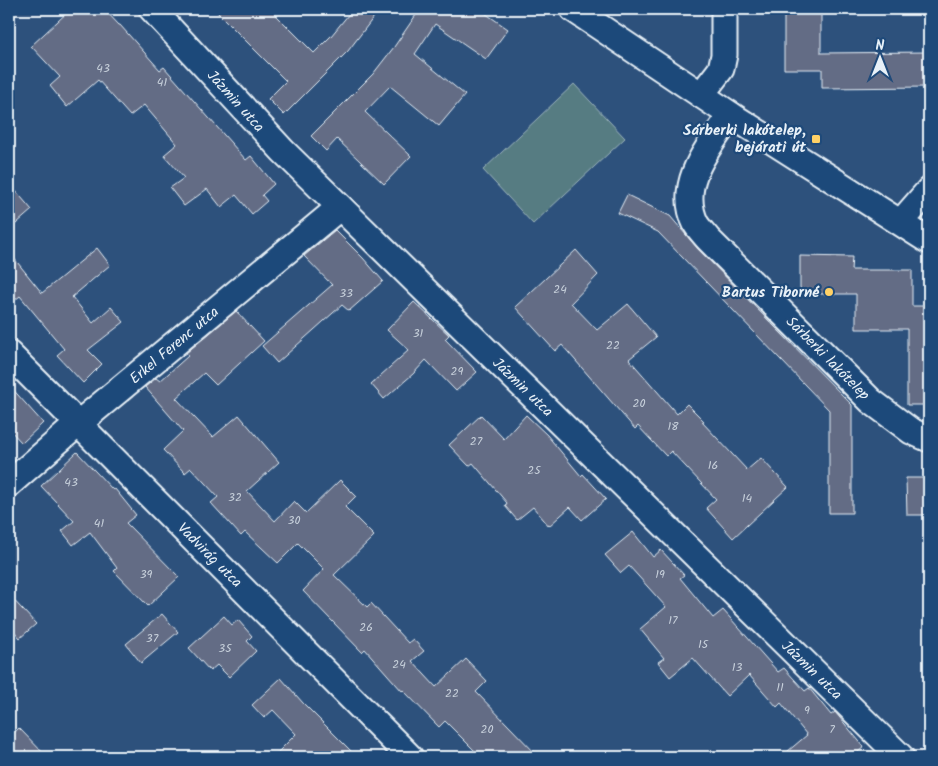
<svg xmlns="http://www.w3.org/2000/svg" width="938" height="766" font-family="Kalam,sans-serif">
  <rect width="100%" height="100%" fill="#2d517c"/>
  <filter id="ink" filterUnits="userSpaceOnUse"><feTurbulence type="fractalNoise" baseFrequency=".02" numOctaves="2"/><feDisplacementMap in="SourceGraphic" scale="10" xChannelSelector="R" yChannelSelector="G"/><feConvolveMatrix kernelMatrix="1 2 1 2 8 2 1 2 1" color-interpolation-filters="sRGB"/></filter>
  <g filter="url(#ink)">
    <!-- green -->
    <path fill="#567c82" stroke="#9fb6bd" d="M574 84 625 138 533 224 483 170Z"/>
    <!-- building -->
    <g fill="#646c85" stroke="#e8f1f8">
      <path d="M71 9H104L119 25H120L160 70 164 67 246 160 251 156 274 184 262 195 267 201 252 214 236 195 221 207 207 189 184 206 170 188 184 178 164 155 177 144 144 105 130 116 98 80 67 107 50 86 60 77 31 46Z"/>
      <path d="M214 9H270L314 53 331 36 353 9H380L348 51 284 115 268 99 286 81Z"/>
      <path d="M414 9H479L508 29 486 59 435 24 415 54 465 95 439 126 390 86 365 112 411 156 384 184 337 139 326 151 311 136 373 74 394 47 418 12Z"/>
      <path d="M784 9H821V53L929 52V87L822 88V69H784Z"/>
      <path d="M9 183 32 210 9 230Z"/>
      <path d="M627 195 670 216 698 249 852 405V513H829V410L658 232 618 213Z"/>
      <path d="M335 230 363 258 383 281 349 311 342 305 277 363 262 346 332 285 304 256Z"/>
      <path d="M97 248 110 265 72 297 93 323 111 307 124 322 88 350 102 364 83 383 57 355 64 349 20 296 9 305V252L42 293Z"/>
      <path d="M576 250 598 275 571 303 597 330 628 304 656 337 629 359 677 414 687 404 704 421 702 422 747 470 761 458 788 487 733 538 706 508 716 499 671 451 666 456 638 426 635 429 562 345 555 351 515 307Z"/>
      <path d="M800 256 852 257 851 270H912V306H929V405H907V329H856V294H800Z"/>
      <path d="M414 302 449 335 445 339 477 372 456 391 426 360 413 374 384 399 371 384 409 350 387 330Z"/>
      <path d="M236 311 264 341 216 385 204 373 176 398 213 437 239 415 279 462 247 491 275 521 294 501 306 513 340 480 356 496 345 507 374 536 334 575 367 607 371 603 408 643 413 639 424 651 412 661 436 687 466 659 487 681 476 692 539 757H481L445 721 439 727 403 690 402 691 365 649 362 652 303 591 324 569 298 543 278 563 245 532 241 536 211 503 218 497 191 468 185 473 163 450 183 431 145 387 156 378 160 381 188 356 186 353Z"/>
      <path d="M9 385 43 423 22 443 9 429Z"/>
      <path d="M481 415 504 439 526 415 547 435 581 476 583 474 606 499 582 520 570 507 549 526 533 507 517 520 505 506 507 503 473 463 469 466 449 445Z"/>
      <path d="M77 452 113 490 115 489 136 515 126 523 179 577 148 606 114 571 117 568 90 532 73 545 62 531 74 521 41 486Z"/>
      <path d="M906 478H929V515H907Z"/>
      <path d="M633 532 653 557 661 550 684 575 680 578 713 618 723 610 778 672 784 668 805 691 809 688 831 715 835 712 864 747 852 757H781L807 735 781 703 777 707 749 675 727 696 693 658 670 677 658 662 664 658 640 629 666 607 629 566 621 573 605 555Z"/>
      <path d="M9 595 36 624 20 638 9 625Z"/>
      <path d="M162 614 178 632 141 663 126 644Z"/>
      <path d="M224 616 232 625 238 620 252 636 247 641 256 651 229 677 217 665 210 671 189 648Z"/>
      <path d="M281 678 303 703 357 757H273L296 734 273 710 264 718 252 705Z"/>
      <path d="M19 728 47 757H9V738Z"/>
    </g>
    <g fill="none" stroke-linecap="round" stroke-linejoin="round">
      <defs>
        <g id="minor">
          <path d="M152 9 283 151 901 757"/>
          <path d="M573 9 731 115 929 241"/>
          <path d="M701 95 721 69 724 55V9"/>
          <path d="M731 115C709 147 676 183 696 224 699 229 704 234 708 239L871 401 911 431 929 439"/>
          <path d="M901 222 929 190"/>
          <path d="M9 354 410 757"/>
          <path d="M9 484 79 423 340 207"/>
        </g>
      </defs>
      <!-- minor casing -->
      <use href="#minor" stroke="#e8f1f8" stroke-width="29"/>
      <!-- minor -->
      <use href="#minor" stroke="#1f4a7a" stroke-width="25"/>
    </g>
  </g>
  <!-- markers -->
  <g fill="#ffd166" stroke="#1f4a7a" stroke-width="2">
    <rect x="811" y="134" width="10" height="10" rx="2.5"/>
    <circle cx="829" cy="292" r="5"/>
  </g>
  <g text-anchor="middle" stroke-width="4.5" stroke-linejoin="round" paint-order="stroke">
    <!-- number labels -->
    <g font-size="12" fill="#c7d0db">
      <text x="103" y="72">43</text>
      <text x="162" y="86">41</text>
      <text x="560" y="293">24</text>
      <text x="346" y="297">33</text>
      <text x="418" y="337">31</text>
      <text x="613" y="349">22</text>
      <text x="457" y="375">29</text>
      <text x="639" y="407">20</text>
      <text x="673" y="430">18</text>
      <text x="476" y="445">27</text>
      <text x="713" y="469">16</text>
      <text x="534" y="474">25</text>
      <text x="71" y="486">43</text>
      <text x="235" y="501">32</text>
      <text x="747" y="502">14</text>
      <text x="294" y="524">30</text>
      <text x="99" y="527">41</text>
      <text x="146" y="578">39</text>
      <text x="660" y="578">19</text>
      <text x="673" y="624">17</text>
      <text x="366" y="631">26</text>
      <text x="152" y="642">37</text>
      <text x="703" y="648">15</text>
      <text x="225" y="652">35</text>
      <text x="399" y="668">24</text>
      <text x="737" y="671">13</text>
      <text x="780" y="691">11</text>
      <text x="452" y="697">22</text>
      <text x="807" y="714">9</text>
      <text x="487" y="733">20</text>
      <text x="832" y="733">7</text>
    </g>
    <!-- street labels -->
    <g font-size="15" fill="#e8f1f8" stroke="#1f4a7a">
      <text transform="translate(236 101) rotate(48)" y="5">Jázmin utca</text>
      <text transform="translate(174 345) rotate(-40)" y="5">Erkel Ferenc utca</text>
      <text transform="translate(828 358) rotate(45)" y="5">Sárberki lakótelep</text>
      <text transform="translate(523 387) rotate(44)" y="5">Jázmin utca</text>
      <text transform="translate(210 555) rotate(45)" y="5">Vadvirág utca</text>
      <text transform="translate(812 670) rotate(44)" y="5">Jázmin utca</text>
    </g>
    <!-- poi labels -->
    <g font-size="15" font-weight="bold" fill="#e8f1f8" stroke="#1f4a7a" text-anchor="end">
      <text x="806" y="135">Sárberki lakótelep,<tspan x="806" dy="17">bejárati út</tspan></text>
      <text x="819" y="297">Bartus Tiborné</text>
    </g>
  </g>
  <!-- margin -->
  <rect width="938" height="766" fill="none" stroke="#1f4a7a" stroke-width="30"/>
  <rect x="15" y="15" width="908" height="736" fill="none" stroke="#e8f1f8" stroke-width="2" filter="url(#ink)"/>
  <!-- north arrow -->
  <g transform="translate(880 58)" stroke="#1f4a7a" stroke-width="4" paint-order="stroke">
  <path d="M0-4L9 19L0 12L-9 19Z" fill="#e8f1f8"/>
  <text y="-8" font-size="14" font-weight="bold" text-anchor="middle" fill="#e8f1f8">N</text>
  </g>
</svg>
